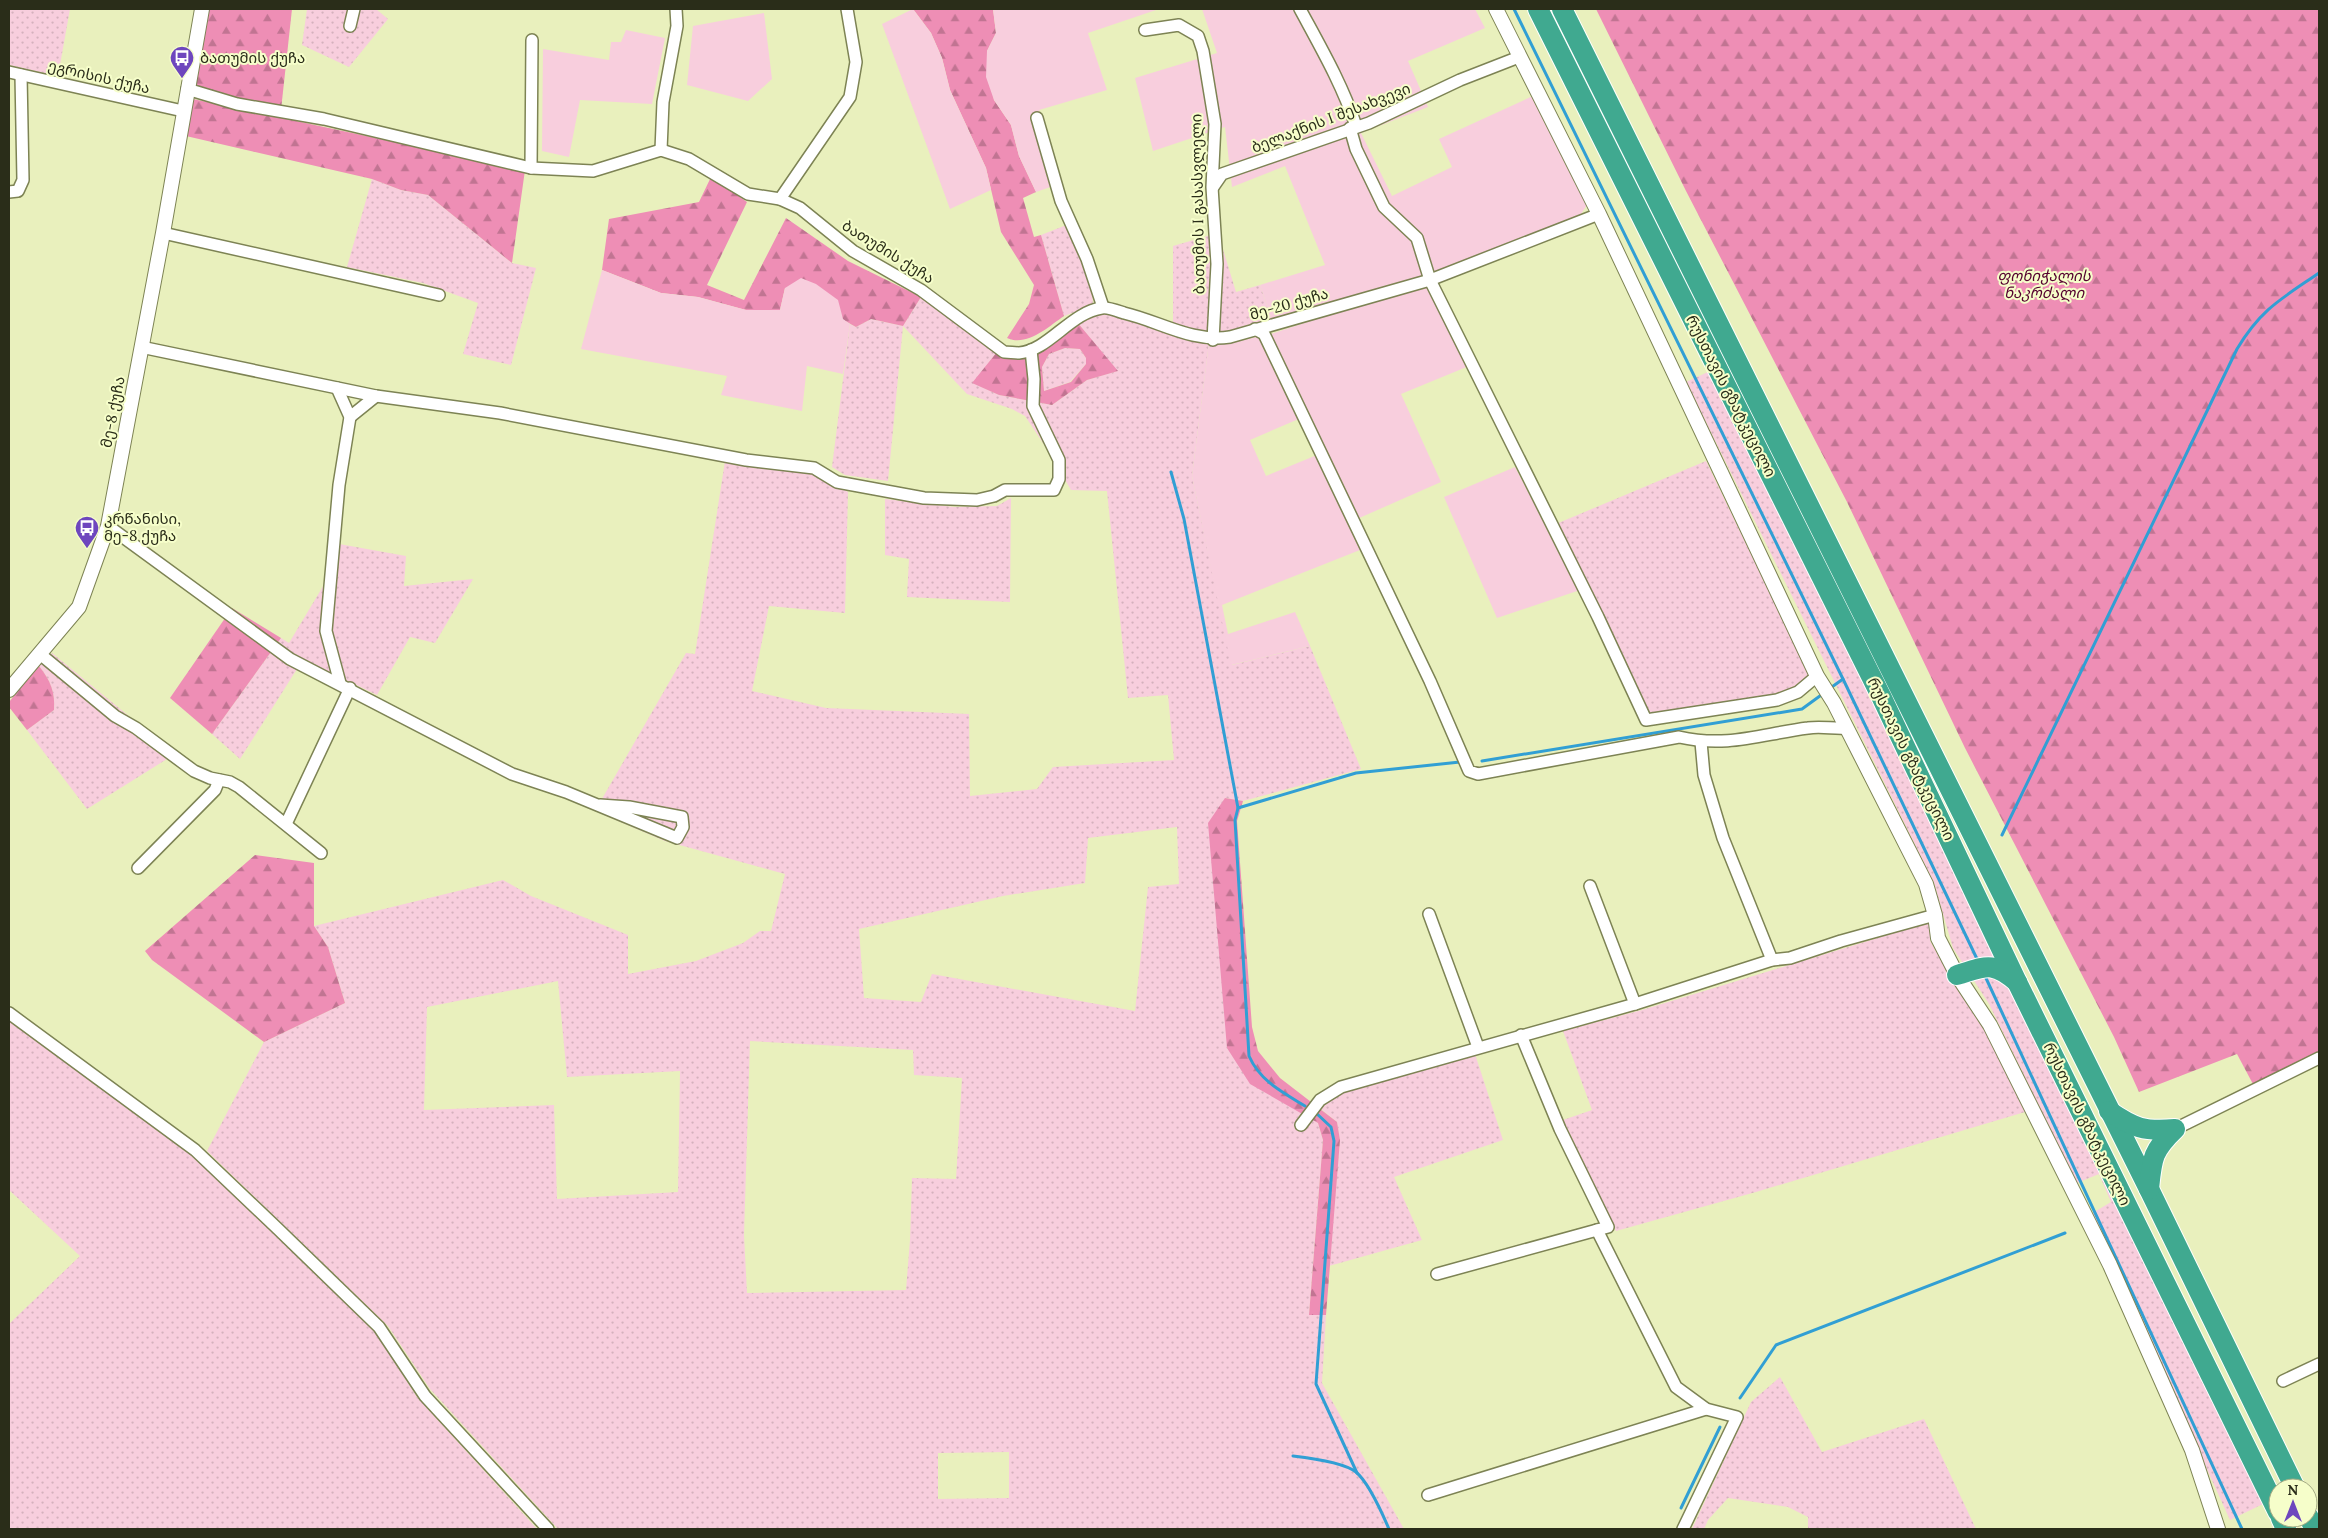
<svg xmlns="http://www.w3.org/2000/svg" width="2328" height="1538" font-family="Lora,'Noto Sans Georgian',serif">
  <defs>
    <pattern id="grass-dots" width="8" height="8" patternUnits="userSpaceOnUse" patternTransform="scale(1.25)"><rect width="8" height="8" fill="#f8cedd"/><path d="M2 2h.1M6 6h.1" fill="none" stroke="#d5b1bd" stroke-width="1.8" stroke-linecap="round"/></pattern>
    <pattern id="forest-firs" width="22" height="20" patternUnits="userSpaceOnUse" patternTransform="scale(1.25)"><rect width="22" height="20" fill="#ee8eb5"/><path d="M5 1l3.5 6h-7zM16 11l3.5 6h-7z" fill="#c17492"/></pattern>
  </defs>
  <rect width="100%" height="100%" fill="#e9f0bd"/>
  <!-- grass -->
  <g fill="url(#grass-dots)" fill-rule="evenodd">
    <path d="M9 9H70L58 76 9 65Z"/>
    <path d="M307 9H376L388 19 349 67 302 45Z"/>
    <path d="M372 179 401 190 428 195 512 263 536 268 511 365 463 354 478 303 423 283 347 267Z"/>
    <path d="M1069 224 1092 291 1093 305 1064 316 1041 235Z"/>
    <path d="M1218 233 1236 292 1260 285 1273 323 1212 334 1173 323V246Z"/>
    <path d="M921 297 985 341 997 352 973 383 999 395 1052 405 1087 380 1117 371 1077 322 1103 312 1209 343 1192 476 1232 665 1310 646 1361 769 1243 801 1225 798 1227 1048 1302 1113 1318 1123 1323 1140 1309 1315H1326L1322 1383 1404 1529H558L430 1389 388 1326 207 1151 264 1042 345 1003 328 947 314 926 503 880 531 896 628 935V974L696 961 743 943 760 931H771L785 874 665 841 595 811 686 653 695 654 725 461 810 472 848 492 845 613 769 606 752 691 826 708 969 714 970 796 1037 789 1053 767 1174 760 1168 695 1128 698 1107 491 1071 490 1049 452 1025 416 1012 409 967 394 903 326 888 481 845 475 832 467 850 324 856 327 871 319 903 326ZM1177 827 1179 884 1148 887 1135 1011 932 974 921 1002 864 998 859 929 1003 896 1085 883 1088 838ZM558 981 567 1077 680 1071 678 1192 557 1199 554 1105 424 1110 427 1007ZM750 1041 913 1050 914 1075 962 1078 956 1179 912 1178 910 1240 906 1290 747 1293 744 1235ZM1009 1452V1498L938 1499V1453Z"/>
    <path d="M1065 348 1080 349 1086 358V364L1070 382 1044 391 1042 367 1049 354Z"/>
    <path d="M1710 371 1869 684 2263 1504 2230 1520 2091 1214 2111 1202 2099 1174 2077 1183 1989 1004 1953 948 1934 883 1686 382Z"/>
    <path d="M1706 461 1810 676 1782 695 1659 717 1645 711 1556 524Z"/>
    <path d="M1011 498 1010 602 907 597 909 559 885 555V499L954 507 997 506Z"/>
    <path d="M328 542 406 556 404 586 473 579 435 643 410 637 377 695 346 680 331 685 297 669 240 759 212 734 281 638 289 643 325 583Z"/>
    <path d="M52 653 175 754 87 809 27 730 54 710C55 692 51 681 39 666Z"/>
    <path d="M1930 922V941L1950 976 1985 1027 2025 1112 1756 1192 1616 1231 1563 1120 1592 1110 1563 1031 1642 1010Z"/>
    <path d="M9 1019 190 1152 375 1332 417 1397 537 1529H9V1324L80 1256 9 1190Z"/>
    <path d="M1475 1054 1503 1140 1394 1177 1422 1240 1329 1266 1340 1140 1337 1122 1321 1109 1327 1100 1350 1090Z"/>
    <path d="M1780 1377 1822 1452 1924 1419 1976 1529H1808V1517L1788 1507 1728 1498 1708 1520 1704 1529H1692L1751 1402Z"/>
  </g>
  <!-- forest -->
  <g fill="url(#forest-firs)" fill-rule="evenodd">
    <path d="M208 9H292L281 110 194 87Z"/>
    <path d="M913 9H993L996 33 987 51 994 100 1011 125 1019 156 1036 192 1023 198 1034 237 1041 235 1064 316C1048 327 1027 347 1007 338L1029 304 1034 285 1001 232 986 168 950 90 942 58 931 33Z"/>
    <path d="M1596 9H2319V1053L2254 1086 2237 1054 2139 1092 2114 1037 1965 748 1847 502 1686 191Z"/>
    <path d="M193 99 525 170 512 263 428 195 401 190 372 179 186 136Z"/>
    <path d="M711 177 747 202 707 285 744 300 786 218 848 261 921 297 903 326 871 319 856 327 785 288 780 310H746L698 297 661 293 602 270 609 219 699 202Z"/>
    <path d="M1077 322 1118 371 1087 380 1052 405 999 395 972 383 997 352 1020 356ZM1065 348 1080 349 1086 358V364L1071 382 1044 391 1042 367 1049 354Z"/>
    <path d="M232 608 281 638 212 734 170 698Z"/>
    <path d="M39 666C51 681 55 692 54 710L27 730 9 707V702Z"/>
    <path d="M1225 798 1243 801 1237 821 1252 1027 1258 1051 1280 1078 1337 1122 1340 1140 1326 1315H1309L1323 1140 1318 1123 1250 1084 1227 1048 1208 823Z"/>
    <path d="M255 855 314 863V926L328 947 345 1003 264 1042 152 960 145 951Z"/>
  </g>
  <!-- garden -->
  <g fill="#f8cedd">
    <path d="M913 9 931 33 942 58 950 90 986 168 991 190 950 209 882 24Z"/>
    <path d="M993 9H1159L1088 33 1107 90 1039 110 1062 183 1036 192 1019 156 1011 125 994 100 986 77 987 51 996 33Z"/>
    <path d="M1202 9H1475L1485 28 1408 61 1428 107 1361 133 1392 196 1452 167 1439 139 1535 95 1589 202 1581 214 1423 279 1273 323 1260 285 1325 265 1285 166 1232 187 1225 127 1153 151 1135 78 1217 53Z"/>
    <path d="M764 13 772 79 748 101 687 85 693 26Z"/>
    <path d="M626 30 665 38 652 104 580 100 569 157 542 151 543 49 609 60 611 42H621Z"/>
    <path d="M602 270 661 293 698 297 746 310H780L785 288 801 278 816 284 838 300 843 319 850 324 843 374 807 366 802 411 721 395 727 376 581 349Z"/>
    <path d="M1427 283 1469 366 1401 394 1441 482 1357 519 1268 335Z"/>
    <path d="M1260 336 1301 418 1250 440 1266 476 1317 455 1360 550 1222 605 1228 634 1295 612 1310 646 1231 665 1192 476 1209 343 1229 344Z"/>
    <path d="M1515 467 1580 590 1497 618 1444 497Z"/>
  </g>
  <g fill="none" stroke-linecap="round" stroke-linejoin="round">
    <!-- stream -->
    <g stroke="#319fd4" stroke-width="3">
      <path d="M1514 9 1843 679 1978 961"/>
      <path d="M1171 472 1184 519 1238 808 1356 773 1460 762"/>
      <path d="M1829 689 1843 679"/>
      <path d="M1482 761 1802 709 1824 693"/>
      <path d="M1238 808 1235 820 1249 1056C1260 1081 1282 1092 1305 1106"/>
      <path d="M2002 835 2237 349C2261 309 2281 299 2319 273"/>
      <path d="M1985 976 2242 1529"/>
      <path d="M1316 1113 1331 1127 1334 1141 1316 1384 1357 1473"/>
      <path d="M1740 1398 1776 1345 2065 1233"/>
      <path d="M1293 1456C1310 1458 1343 1462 1356 1472 1368 1482 1383 1515 1389 1529"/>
      <path d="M1681 1508 1720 1427"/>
    </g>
    <defs>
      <g id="minor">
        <path d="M1300 9C1321 48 1342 84 1356 126"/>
        <path d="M350 26 354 9"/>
        <path d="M1145 30 1179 25 1198 36 1203 51 1215 124 1212 187 1217 264 1213 340"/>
        <path d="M9 72 183 111"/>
        <path d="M187 89 237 104 324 119 531 168 593 171 661 150 689 159 748 194 780 199 800 208 853 251 921 290 1004 352C1009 352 1014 353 1019 353 1048 351 1071 312 1102 308 1108 307 1118 311 1124 313 1159 321 1192 343 1230 337L1430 280 1599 214"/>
        <path d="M1037 118 1061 201 1087 259 1103 307"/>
        <path d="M1350 128 1356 149 1384 207 1417 238 1430 280 1598 617 1646 720 1777 700 1798 692 1817 676"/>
        <path d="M661 150 663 102 677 26 676 9"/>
        <path d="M531 168 532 40"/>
        <path d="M1213 187 1222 174 1369 123 1460 80 1519 57"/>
        <path d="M9 192 18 191 23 180 21 75"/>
        <path d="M780 199 850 97 856 62 847 9"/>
        <path d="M163 233 439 295"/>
        <path d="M1255 329 1264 334 1430 681 1469 771 1478 774 1679 737C1728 748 1761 734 1808 728 1821 726 1834 729 1846 728"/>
        <path d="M141 347 376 396 500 413 746 460 814 468 837 482 924 498 977 500 994 496 1005 490H1054L1059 479V460L1033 406 1034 379 1031 350"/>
        <path d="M337 388 350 417 339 485 326 631 340 683"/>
        <path d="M350 417 376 396"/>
        <path d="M108 526 290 659 512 774 566 792 677 838 683 827 682 817 629 807 600 805"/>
        <path d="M40 654 115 716 136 728 194 771 210 778 230 782 239 787 321 853"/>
        <path d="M1701 742 1704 775 1723 838 1772 960"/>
        <path d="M286 824 350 688"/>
        <path d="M138 868 215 790 219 780"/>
        <path d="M1590 886 1635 1004"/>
        <path d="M1429 914 1478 1047"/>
        <path d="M9 1013 195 1150 278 1229 379 1327 425 1396 548 1529"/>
        <path d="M1301 1125 1320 1100 1341 1087 1635 1004 1772 960 1790 958 1841 941 1935 915"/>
        <path d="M2175 1129 2319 1058"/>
        <path d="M1597 1230 1676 1387 1706 1409 1737 1417 1683 1529"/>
        <path d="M1437 1274 1608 1227 1560 1129 1521 1035"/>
        <path d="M2283 1381 2319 1364"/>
        <path d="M1428 1495 1706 1409"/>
      </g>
      <g id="tertiary">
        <path d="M1496 9 1599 214 1817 676 1834 703 1926 884 1935 915 1938 938 1957 975 1990 1025 2110 1265 2192 1450 2218 1529"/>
        <path d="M9 690 79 607 108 526 163 233 202 9"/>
      </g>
      <g id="motorway">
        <path d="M1538 9 1881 696 2017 982 2278 1512"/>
        <path d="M1562 9 2149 1189 2295 1488"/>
        <path d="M1957 975C1985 967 1992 960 2017 982"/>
        <path d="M2109 1111C2134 1128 2144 1132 2175 1129 2152 1151 2152 1159 2149 1189"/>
        <path d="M2308 1516 2315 1529"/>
        <path d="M2281 1518 2286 1529"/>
      </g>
    </defs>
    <!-- minor casing -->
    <use href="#minor" stroke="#7d8354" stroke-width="14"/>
    <!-- tertiary casing -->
    <use href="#tertiary" stroke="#7d8354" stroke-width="16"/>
    <!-- motorway casing -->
    <use href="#motorway" stroke="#fff" stroke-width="22"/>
    <!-- minor -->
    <use href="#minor" stroke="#fff" stroke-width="11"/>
    <!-- tertiary -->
    <use href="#tertiary" stroke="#fff" stroke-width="14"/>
    <!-- motorway -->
    <use href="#motorway" stroke="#40a990" stroke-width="20"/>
  </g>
  <!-- icons -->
  <defs>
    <symbol id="bus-pin" viewBox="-11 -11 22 30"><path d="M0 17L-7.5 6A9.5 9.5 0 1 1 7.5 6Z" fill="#6e46be" stroke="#f6feca"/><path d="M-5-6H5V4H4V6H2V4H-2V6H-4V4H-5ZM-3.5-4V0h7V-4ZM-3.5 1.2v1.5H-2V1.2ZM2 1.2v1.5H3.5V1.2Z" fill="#fff"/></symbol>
  </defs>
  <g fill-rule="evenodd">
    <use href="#bus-pin" x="168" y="44" width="28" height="38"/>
    <use href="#bus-pin" x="73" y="514" width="28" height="38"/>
  </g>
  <g text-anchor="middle" stroke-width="4" stroke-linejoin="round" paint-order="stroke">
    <!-- poi labels -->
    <g font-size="15" fill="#2a2d19" stroke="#f6feca" text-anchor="start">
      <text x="200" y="63">ბათუმის ქუჩა</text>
      <text x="104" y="524">კრწანისი,<tspan x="104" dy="17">მე-8 ქუჩა</tspan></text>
    </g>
    <!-- street labels -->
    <g font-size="15" fill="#2a2d19" stroke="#f6feca">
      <text transform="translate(99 77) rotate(13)" y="5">ეგრისის ქუჩა</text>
      <text transform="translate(1331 118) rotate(-21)" y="5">ბელაქნის I შესახვევი</text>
      <text transform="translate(1198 204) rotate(-91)" y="5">ბათუმის I გასასვლელი</text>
      <text transform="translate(888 252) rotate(32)" y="5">ბათუმის ქუჩა</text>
      <text transform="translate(1289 304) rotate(-16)" y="5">მე-20 ქუჩა</text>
      <text transform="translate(1731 396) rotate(63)" y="5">რუსთავის გზატკეცილი</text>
      <text transform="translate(113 412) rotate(-79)" y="5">მე-8 ქუჩა</text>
      <text transform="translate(1911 759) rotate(64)" y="5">რუსთავის გზატკეცილი</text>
      <text transform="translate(2087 1124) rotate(64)" y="5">რუსთავის გზატკეცილი</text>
    </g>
    <!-- park labels -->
    <g font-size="15" font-style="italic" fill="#55002f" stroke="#f6feca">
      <text x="2044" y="281">ფონიჭალის<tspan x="2044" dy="17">ნაკრძალი</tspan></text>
    </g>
  </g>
  <!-- border -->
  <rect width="2328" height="1538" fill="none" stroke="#2a2d19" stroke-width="20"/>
  <!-- north arrow -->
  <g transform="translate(2293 1503)"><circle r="24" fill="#f6feca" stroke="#a4aa83"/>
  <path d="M0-4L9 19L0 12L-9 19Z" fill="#6e46be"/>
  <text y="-8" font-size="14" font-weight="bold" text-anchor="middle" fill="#2a2d19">N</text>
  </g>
</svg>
